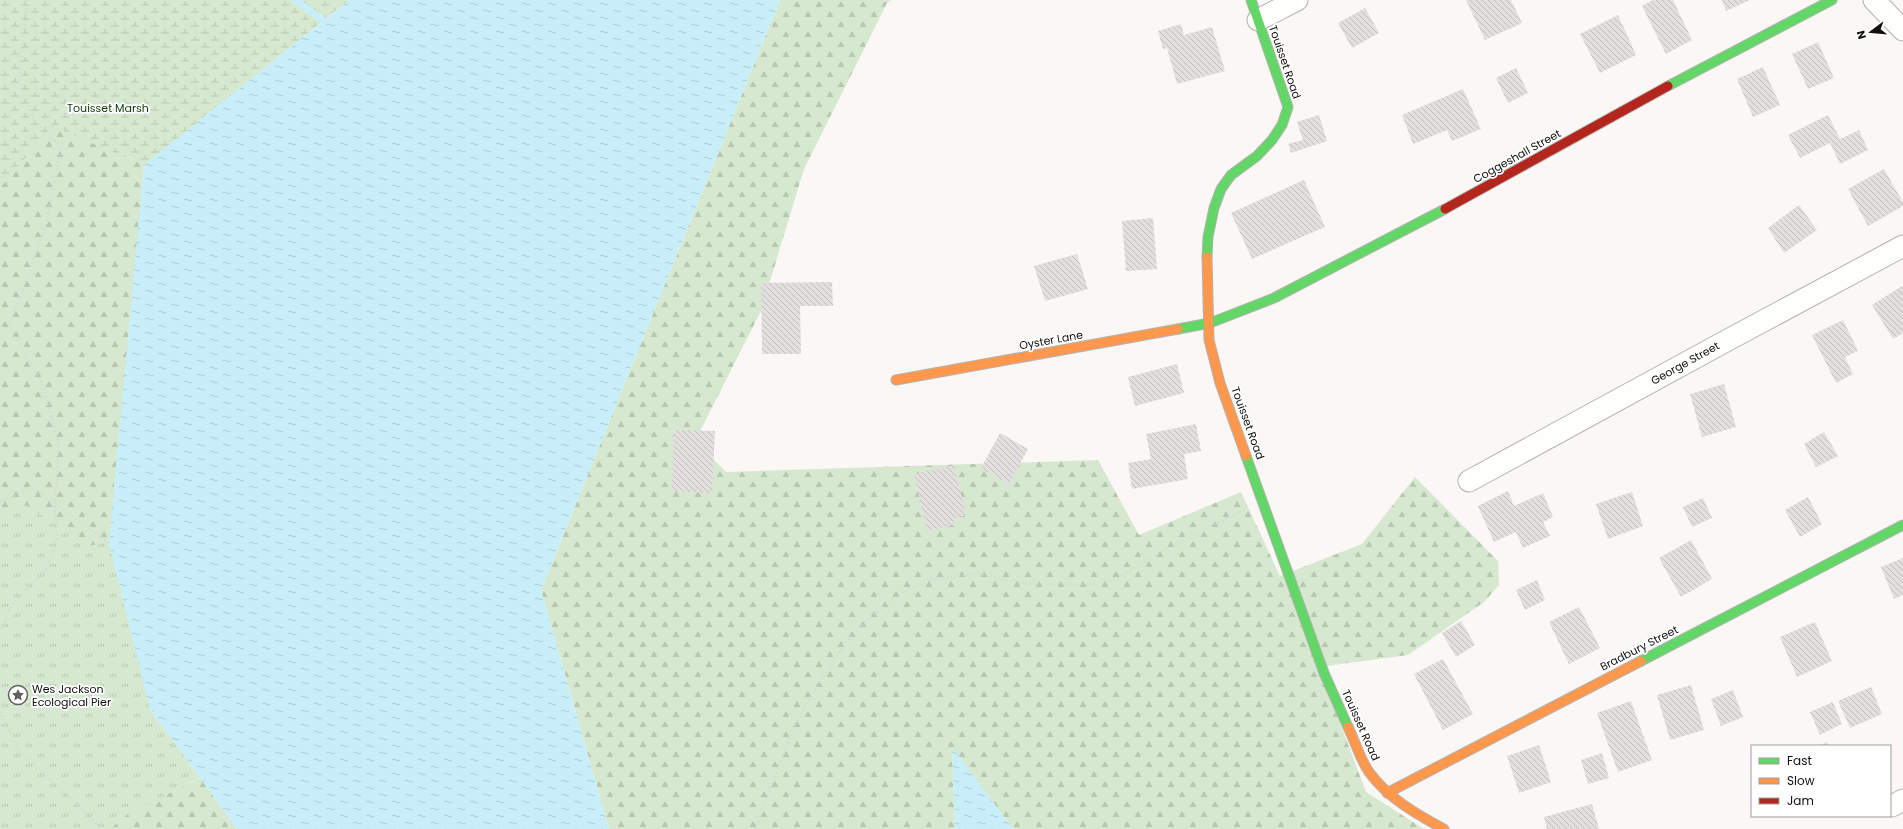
<svg xmlns="http://www.w3.org/2000/svg" width="1903" height="829" font-family="Poppins,sans-serif">
  <defs>
    <pattern id="grass-tufts" width="24" height="20" patternUnits="userSpaceOnUse"><rect width="24" height="20" fill="#d6e9d0"/><path d="M3 7l-1-3M5 7V3M7 7l1-3M15 17l-1-3M17 17v-4M19 17l1-3" fill="none" stroke="#b7c7b1"/></pattern>
    <pattern id="forest-firs" width="22" height="20" patternUnits="userSpaceOnUse"><rect width="22" height="20" fill="#d6e9d0"/><path d="M5 1l3.5 6h-7zM16 11l3.5 6h-7z" fill="#b7c7b1"/></pattern>
    <pattern id="wetland-marsh" width="20" height="14" patternUnits="userSpaceOnUse"><rect width="20" height="14" fill="#d6e9d0"/><path d="M1 5h8M5 5V1M11 12h8M15 12V8" fill="none" stroke="#b7c7b1"/></pattern>
    <pattern id="water-ripples" width="26" height="14" patternUnits="userSpaceOnUse"><rect width="26" height="14" fill="#c8eff9"/><path d="M2 4q2-2 4 0t4 0M15 11q2-2 4 0t4 0" fill="none" stroke="#abccd4"/></pattern>
    <pattern id="building-back-hatch" width="6" height="6" patternUnits="userSpaceOnUse"><rect width="6" height="6" fill="#e2dfde"/><path d="M-1 5l2 2M0 0l6 6M5-1l2 2" fill="none" stroke="#c1bebd"/></pattern>
  </defs>
  <rect width="100%" height="100%" fill="#faf7f4"/>
  <!-- grass -->
  <path fill="url(#grass-tufts)" d="M0 0 255 54 265 71 150 709 200 778 187 784 211 829H0Z"/>
  <!-- forest -->
  <g fill="url(#forest-firs)">
    <path d="M780 0H891L887 3 804 169 761 311 695 441 726 472 1098 460 1139 535 1241 492 1280 576 1362 544 1415 477 1498 561 1499 585 1484 602 1408 655 1319 667 1366 792 1424 829H1013L952 748 955 829H609L541 590Z"/>
    <path d="M52 126 144 165 109 543 86 546 27 505 0 515V188Z"/>
    <path d="M200 778 237 829H110L128 814Z"/>
  </g>
  <!-- wetland -->
  <path fill="url(#wetland-marsh)" d="M0 0H349L144 165 52 126 0 188Z"/>
  <!-- water -->
  <g fill="url(#water-ripples)">
    <path d="M349 0H780L541 590 609 829H237L150 709 109 543 144 165Z"/>
    <path d="M952 747 1013 829H955Z"/>
  </g>
  <g fill="none" stroke-linecap="round" stroke-linejoin="round">
    <!-- stream -->
    <path stroke="#c8eff9" stroke-width="7" d="M295 0 323 20"/>
  </g>
  <!-- building -->
  <g fill="url(#building-back-hatch)">
    <path d="M1466 0H1511L1522 23 1485 40Z"/>
    <path d="M1653 0H1673L1692 40 1666 54 1642 6Z"/>
    <path d="M1722 0H1750L1726 11Z"/>
    <path d="M1365 8 1379 33 1352 48 1338 23Z"/>
    <path d="M1618 15 1636 55 1600 73 1580 34Z"/>
    <path d="M1181 24 1184 35 1212 27 1225 71 1177 84 1167 48 1163 49 1158 31Z"/>
    <path d="M1818 42 1834 78 1808 89 1792 54Z"/>
    <path d="M1763 67 1780 105 1753 117 1737 79Z"/>
    <path d="M1516 68 1528 93 1508 103 1496 78Z"/>
    <path d="M1463 89 1481 129 1452 141 1447 130 1413 144 1402 115Z"/>
    <path d="M1319 115 1327 141 1291 153 1288 144 1303 140 1297 122Z"/>
    <path d="M1828 115 1840 139 1859 130 1868 150 1840 164 1830 143 1800 158 1788 135Z"/>
    <path d="M1884 169 1903 202V206L1868 226 1848 189Z"/>
    <path d="M1304 180 1325 227 1252 259 1231 213Z"/>
    <path d="M1799 205 1817 230 1784 253 1768 228Z"/>
    <path d="M1153 218 1157 269 1126 271 1122 221Z"/>
    <path d="M1077 254 1088 289 1045 301 1034 266Z"/>
    <path d="M832 282 833 306H800L801 354H762L761 283Z"/>
    <path d="M1902 286 1903 288V333L1893 339 1872 305Z"/>
    <path d="M1843 320 1858 351 1845 357 1853 374 1836 383 1812 335Z"/>
    <path d="M1177 364 1184 393 1135 406 1128 377Z"/>
    <path d="M1724 384 1736 427 1702 437 1690 394Z"/>
    <path d="M1196 424 1201 451 1184 454 1188 479 1132 489 1128 463 1151 459 1146 434Z"/>
    <path d="M674 430 715 431 712 493 672 491Z"/>
    <path d="M1824 432 1838 456 1816 467 1804 444Z"/>
    <path d="M1000 433 1028 449 1009 484 981 468Z"/>
    <path d="M954 465 966 515 953 519 954 525 927 531 914 474Z"/>
    <path d="M1508 491 1514 506 1543 493 1553 517 1543 522 1550 536 1523 548 1516 532 1494 542 1478 506Z"/>
    <path d="M1632 492 1643 526 1608 539 1596 504Z"/>
    <path d="M1808 497 1822 524 1800 537 1785 510Z"/>
    <path d="M1703 498 1712 518 1692 527 1683 507Z"/>
    <path d="M1691 540 1712 579 1681 597 1659 558Z"/>
    <path d="M1903 558V595L1894 599 1881 567Z"/>
    <path d="M1537 580 1545 600 1525 610 1516 590Z"/>
    <path d="M1579 607 1600 648 1569 664 1549 622Z"/>
    <path d="M1461 621 1475 645 1456 657 1442 633Z"/>
    <path d="M1815 622 1832 661 1797 677 1780 637Z"/>
    <path d="M1443 659 1473 714 1443 730 1414 674Z"/>
    <path d="M1691 685 1704 730 1670 740 1657 695Z"/>
    <path d="M1871 687 1882 714 1850 728 1838 701Z"/>
    <path d="M1733 690 1743 717 1721 726 1711 699Z"/>
    <path d="M1631 701 1652 760 1618 772 1597 713Z"/>
    <path d="M1833 702 1842 724 1820 735 1810 712Z"/>
    <path d="M1827 742 1829 746H1819Z"/>
    <path d="M1539 745 1551 782 1519 793 1507 756Z"/>
    <path d="M1602 753 1609 778 1588 784 1581 760Z"/>
    <path d="M1592 804 1599 829H1547L1544 817Z"/>
  </g>
  <g fill="none" stroke-linecap="round" stroke-linejoin="round">
    <defs>
      <g id="street">
        <path d="M1874 0 1903 30"/>
        <path d="M1258 20 1297 0"/>
        <path d="M1469 481 1726 341 1903 246"/>
        <path d="M1892 806 1903 800"/>
      </g>
      <g id="fast">
        <path d="M1668 86 1832 0"/>
        <path d="M1207 257 1208 237 1214 208 1221 189 1231 175 1257 156 1272 140 1282 125 1288 107 1251 0"/>
        <path d="M1178 329 1210 323 1274 298 1445 209"/>
        <path d="M1246 456 1324 673 1348 727"/>
        <path d="M1641 661 1903 525"/>
      </g>
      <g id="slow">
        <path d="M1207 257 1209 340 1220 383 1246 456"/>
        <path d="M896 380 1178 329"/>
        <path d="M1348 727C1355 741 1360 759 1369 772 1388 798 1416 814 1444 829"/>
        <path d="M1387 793 1641 661"/>
      </g>
      <path id="jam" d="M1445 209 1668 86"/>
    </defs>
    <!-- street casing -->
    <use href="#street" stroke="#b4b2b0" stroke-width="23"/>
    <!-- fast casing -->
    <use href="#fast" stroke="#b4b2b0" stroke-width="11"/>
    <!-- slow casing -->
    <use href="#slow" stroke="#b4b2b0" stroke-width="11"/>
    <!-- jam casing -->
    <use href="#jam" stroke="#b4b2b0" stroke-width="11"/>
    <!-- path -->
    <g stroke="#d6d5d5" stroke-width="2.5" stroke-dasharray="1 3" stroke-linecap="butt">
      <path d="M0 502 33 488 109 543"/>
      <path d="M0 629 13 604 46 570 57 539 55 503 59 446 43 384 9 326 45 228 61 147 34 121 19 76 27 0"/>
      <path d="M0 712 19 751 74 801 102 829"/>
      <path d="M756 829 761 808 774 780 793 729 818 684 846 642 866 621 902 592 930 580 977 573 1028 584 1085 585 1112 581 1159 553 1243 510"/>
    </g>
    <!-- street -->
    <use href="#street" stroke="#fefefd" stroke-width="21"/>
    <!-- fast -->
    <use href="#fast" stroke="#63d668" stroke-width="9"/>
    <!-- slow -->
    <use href="#slow" stroke="#ff974d" stroke-width="9"/>
    <!-- jam -->
    <use href="#jam" stroke="#b3261e" stroke-width="9"/>
  </g>
  <!-- icons -->
  <defs>
    <symbol id="sight-ring" viewBox="-11 -11 22 22"><circle r="9.5" fill="#fff" stroke="#62605e" stroke-width="1.5"/><path d="M0-6L1.8-2.2L6-1.7L2.9 1.2L3.7 5.4L0 3.3L-3.7 5.4L-2.9 1.2L-6-1.7L-1.8-2.2Z" fill="#62605e"/></symbol>
  </defs>
  <g fill-rule="evenodd">
    <use href="#sight-ring" x="7" y="684" width="22" height="22"/>
  </g>
  <g text-anchor="middle" stroke-width="3.5" stroke-linejoin="round" paint-order="stroke">
    <!-- street labels -->
    <g font-size="11" fill="#100f0d" stroke="#fff">
      <text transform="translate(1285 62) rotate(71)" y="4">Touisset Road</text>
      <text transform="translate(1517 156) rotate(-29)" y="4">Coggeshall Street</text>
      <text transform="translate(1051 340) rotate(-10)" y="4">Oyster Lane</text>
      <text transform="translate(1685 363) rotate(-29)" y="4">George Street</text>
      <text transform="translate(1248 423) rotate(70)" y="4">Touisset Road</text>
      <text transform="translate(1639 648) rotate(-27)" y="4">Bradbury Street</text>
      <text transform="translate(1361 725) rotate(66)" y="4">Touisset Road</text>
    </g>
    <!-- park labels -->
    <g font-size="11" fill="#0f3709" stroke="#fff">
      <text x="108" y="112">Touisset Marsh</text>
    </g>
    <!-- poi labels -->
    <g font-size="11" fill="#100f0d" stroke="#fff" text-anchor="start">
      <text x="32" y="693">Wes Jackson<tspan x="32" dy="13">Ecological Pier</tspan></text>
    </g>
  </g>
  <!-- legend -->
  <rect x="1751" y="745" width="140" height="72" fill="#ffffff" stroke="#9f9f9e"/>
  <rect x="1759" y="758" width="20" height="6" fill="#63d668" stroke="#9f9f9e"/>
  <text x="1787" y="765" font-size="12" fill="#100f0d">Fast</text>
  <rect x="1759" y="778" width="20" height="6" fill="#ff974d" stroke="#9f9f9e"/>
  <text x="1787" y="785" font-size="12" fill="#100f0d">Slow</text>
  <rect x="1759" y="798" width="20" height="6" fill="#b3261e" stroke="#9f9f9e"/>
  <text x="1787" y="805" font-size="12" fill="#100f0d">Jam</text>
  <!-- north arrow -->
  <g transform="translate(1871 32) rotate(254)" stroke="#ffffff" stroke-width="3" paint-order="stroke">
  <path d="M0-3L7 15L0 10L-7 15Z" fill="#100f0d"/>
  <text y="-6" font-size="11" font-weight="bold" text-anchor="middle" fill="#100f0d">N</text>
  </g>
</svg>
